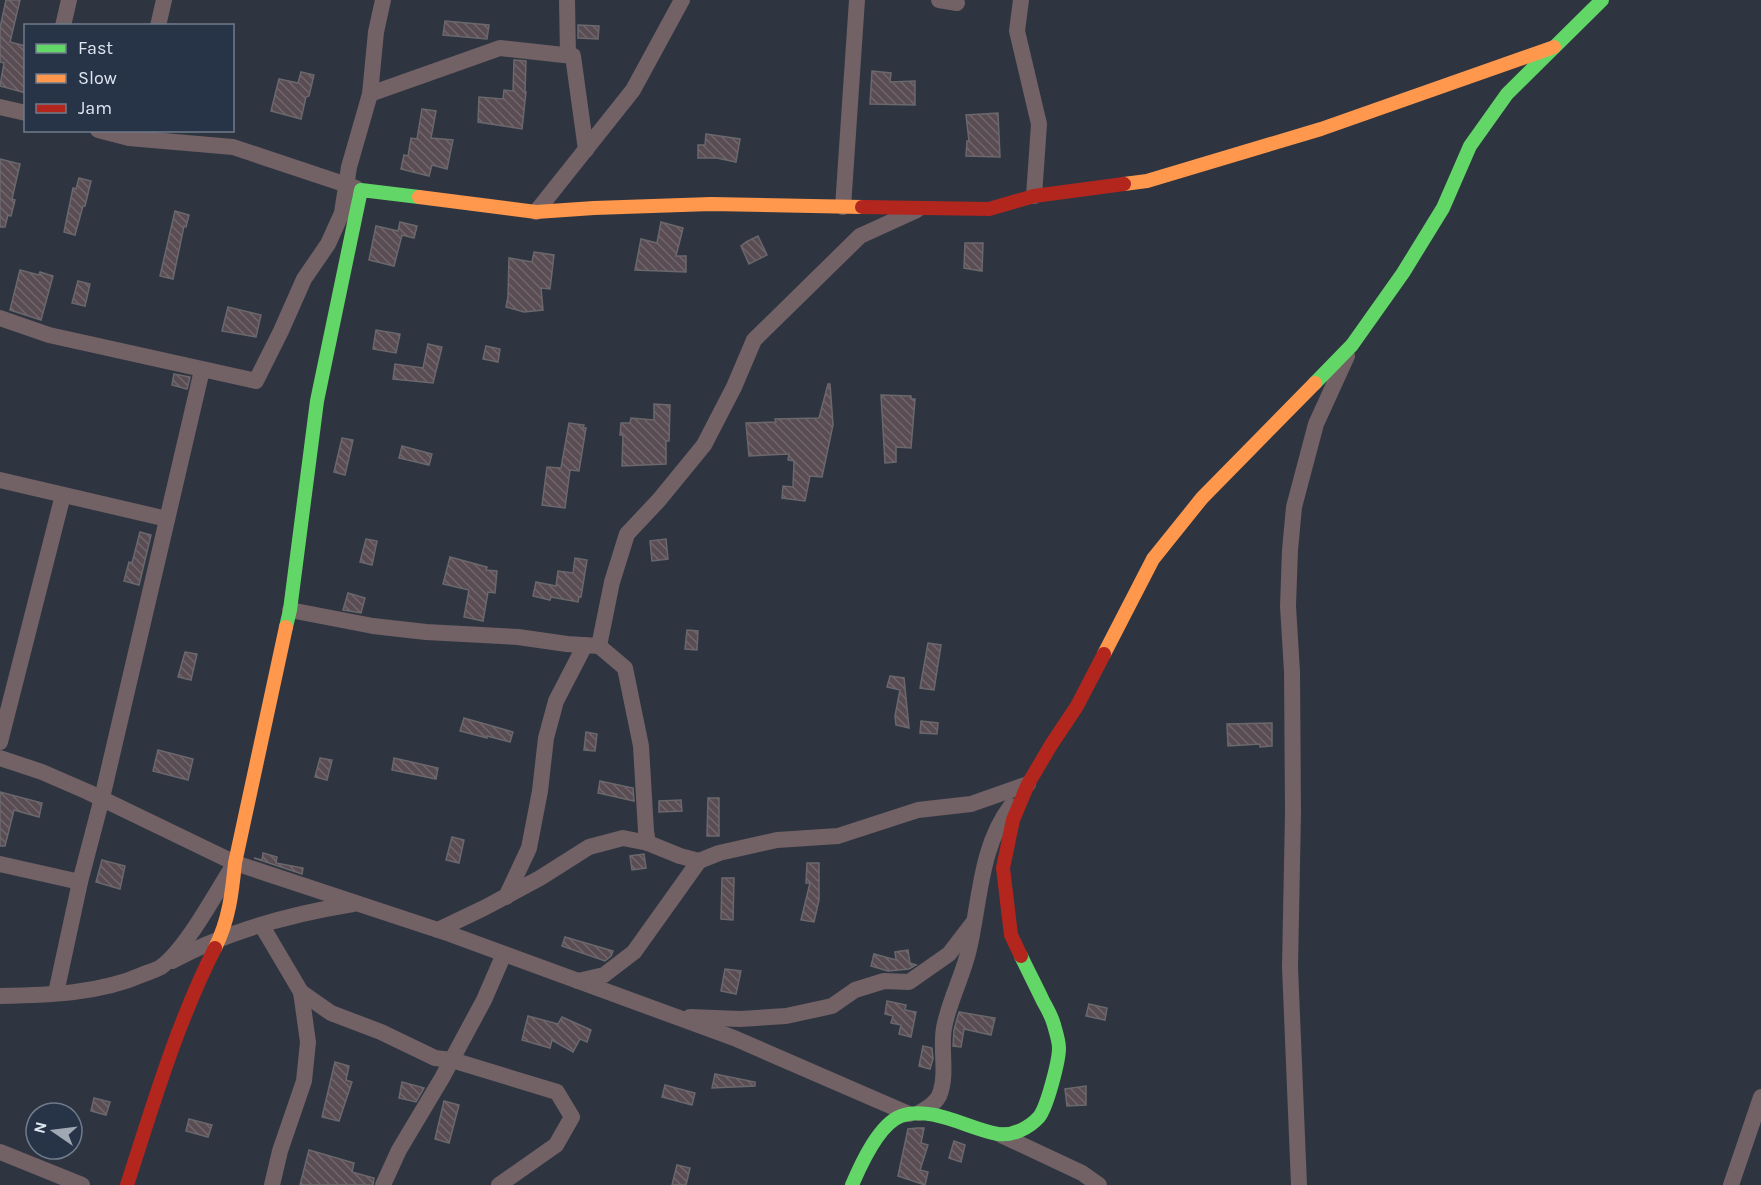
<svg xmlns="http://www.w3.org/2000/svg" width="1761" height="1185" font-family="Karla,sans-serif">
  <defs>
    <pattern id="building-back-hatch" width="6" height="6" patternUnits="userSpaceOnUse" patternTransform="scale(1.5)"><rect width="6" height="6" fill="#594c52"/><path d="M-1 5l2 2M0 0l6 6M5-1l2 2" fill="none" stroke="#70666b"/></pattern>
  </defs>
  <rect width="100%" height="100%" fill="#2e3540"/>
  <!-- building -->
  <g fill="url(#building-back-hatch)" stroke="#6b686d" stroke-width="1.5">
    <path d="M6 0H20L10 42 26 46V93L0 86 4 63 0 62V28Z"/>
    <path d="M445 21 489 25 487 39 443 35Z"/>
    <path d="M578 25 599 26 598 39 578 38Z"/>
    <path d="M514 60 526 61 525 92H526L522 129 478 122 479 97 503 99 504 90 513 91Z"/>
    <path d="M872 71 891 73 890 82 915 81V105L870 104Z"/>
    <path d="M301 72 314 75 309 96 306 97 301 119 271 111 279 79 298 83Z"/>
    <path d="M422 109 436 111 431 138 453 140 447 169 432 165 429 176 401 169 404 155 408 156 411 138 417 139Z"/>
    <path d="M998 113 1000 157 966 156 967 141H969L966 115Z"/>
    <path d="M706 134 740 139 736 162 717 158H698V145H705Z"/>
    <path d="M0 159 20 164 12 199 15 200 11 216 8 215 5 227H0Z"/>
    <path d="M79 178 91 181 85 206H83L75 235 64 232 73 188 76 189Z"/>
    <path d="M175 211 189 215 186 227 184 226 173 279 160 276Z"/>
    <path d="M400 222 417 226 414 238 402 235 394 266 369 260 376 226 398 231Z"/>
    <path d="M661 222 683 228 676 256H686V272L635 270 641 239 657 243Z"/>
    <path d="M758 236 767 255 749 264 741 246 746 242Z"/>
    <path d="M965 243H983L982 271 964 268Z"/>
    <path d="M534 252 554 255 550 289 541 288 543 310 524 312 506 307 508 297 509 258 532 262Z"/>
    <path d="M20 270 39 275 40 272 53 276 41 320 10 310Z"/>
    <path d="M78 281 90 284 85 306 72 303Z"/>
    <path d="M228 307 261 315 256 337 222 331Z"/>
    <path d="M376 330 400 334 396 353 373 349Z"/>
    <path d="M428 344 442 347 433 383 393 379 395 364 423 368Z"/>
    <path d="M486 346 500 349 498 362 483 359Z"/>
    <path d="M174 374 190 377 187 389 172 385Z"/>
    <path d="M828 384H830L833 425 822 477 810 476 805 501 782 498 783 486 793 487 794 461 788 460 789 454 749 456 746 423 776 422 775 419 819 418Z"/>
    <path d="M881 395 911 396V399H915L911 448 896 447V462L885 463Z"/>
    <path d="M654 404 670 405 669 441H666V464L622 466 623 435H620L621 423H630L631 418 654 420Z"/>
    <path d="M569 423 584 425 583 428H586L579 471 570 470 565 508 542 505 547 467 561 468Z"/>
    <path d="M342 438 353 440 345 475 334 472Z"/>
    <path d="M402 446 432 454 429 465 399 458Z"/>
    <path d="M140 532 151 535 139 585 124 581 129 562 132 563Z"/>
    <path d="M366 539 377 541 372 565 360 562Z"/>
    <path d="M666 539 668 559 652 561 650 541Z"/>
    <path d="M450 557 487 567 486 570 497 571 495 593 488 592 483 621 464 617 469 590 443 584Z"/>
    <path d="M575 558 587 560 581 597H579L578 602 551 597 550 600 533 596 536 582 556 586 558 571 573 573Z"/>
    <path d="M348 593 365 598 361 613 343 610Z"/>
    <path d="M687 630 698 631 697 650 685 649Z"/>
    <path d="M928 643 941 645 934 690 920 688Z"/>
    <path d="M185 652 197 654 191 680 178 677Z"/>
    <path d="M890 676 904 678 909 728 896 725 895 716 900 690 887 687Z"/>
    <path d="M464 718 513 732 510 742 487 736V738L460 731Z"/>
    <path d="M921 721 938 723 937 734 920 733Z"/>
    <path d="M1272 723V746L1260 747V744L1228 746 1227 724Z"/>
    <path d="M586 732 597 734 595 751 584 750Z"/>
    <path d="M158 750 193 759 188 780 153 771Z"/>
    <path d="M320 758 332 760 327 780 315 777Z"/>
    <path d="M394 758 438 768 436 779 392 770Z"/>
    <path d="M600 781 633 788 634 801 598 793Z"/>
    <path d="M0 792 42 803 39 817 14 810 5 846H0Z"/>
    <path d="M708 798H719V836H707Z"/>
    <path d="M681 800 682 811 659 812V801Z"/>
    <path d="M452 837 464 840 459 863 446 860Z"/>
    <path d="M263 853 277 857 276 863 303 868 302 874 254 858 262 860Z"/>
    <path d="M644 854 646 868 632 870 630 856Z"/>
    <path d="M102 860 125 866 120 889 96 882Z"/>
    <path d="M807 863H819V900L814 922 801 920 810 883H806Z"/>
    <path d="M722 878H734L733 920 721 919Z"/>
    <path d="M565 937 613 951 611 956 605 961 562 946Z"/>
    <path d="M908 950 910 963 916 965 909 969 888 971 871 966 874 954 896 960 895 952Z"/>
    <path d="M725 969 741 971 736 994 721 991Z"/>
    <path d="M887 1001 906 1005 905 1010 916 1012 911 1037 899 1034 901 1025 891 1023 893 1016 885 1014Z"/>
    <path d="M1089 1004 1107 1008 1105 1020 1086 1016Z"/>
    <path d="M959 1012 995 1018 991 1035 964 1029 961 1047 953 1046 954 1030Z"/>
    <path d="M528 1016 558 1024 562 1017 591 1030 587 1042 580 1039 573 1052 552 1040 550 1048 522 1040Z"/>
    <path d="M923 1046 932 1048 933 1059 930 1069 919 1066Z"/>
    <path d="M335 1062 349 1066 346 1080 352 1082 339 1121 322 1117Z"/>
    <path d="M715 1074 755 1082V1086L712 1088Z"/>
    <path d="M402 1082 424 1088 416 1102 399 1098Z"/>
    <path d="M665 1085 695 1093 692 1105 662 1097Z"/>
    <path d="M1086 1086V1105L1067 1106 1065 1089Z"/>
    <path d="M94 1098 110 1102 106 1115 91 1111Z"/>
    <path d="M444 1101 459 1105 449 1143 435 1139Z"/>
    <path d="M189 1119 212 1125 208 1137 186 1131Z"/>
    <path d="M917 1128H924L921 1143 928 1145 920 1170 928 1172 925 1185 898 1176 908 1129Z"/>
    <path d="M954 1141 965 1145 961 1162 949 1158Z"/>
    <path d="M309 1150 354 1163 352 1172 374 1178 373 1185H300Z"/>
    <path d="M677 1165 690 1168 686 1185H672Z"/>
  </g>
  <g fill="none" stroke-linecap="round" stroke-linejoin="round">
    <!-- street -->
    <g stroke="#726165" stroke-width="16">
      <path d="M567 0 568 55"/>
      <path d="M939 0 957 3"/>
      <path d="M1021 0 1017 31 1039 124 1034 196"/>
      <path d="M63 26 69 0"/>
      <path d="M158 26 164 0"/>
      <path d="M370 94 500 48 573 56 586 150"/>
      <path d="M0 107 26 113"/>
      <path d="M98 130 129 138 233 147 356 188"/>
      <path d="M843 207 857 0"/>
      <path d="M536 212 633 90 682 0"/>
      <path d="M0 318 49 335 256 381 281 331 304 279 328 244 342 213 349 167 370 94 376 32 383 0"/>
      <path d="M0 480 167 519"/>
      <path d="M290 610 373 626 426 632 518 637 567 644 599 646 612 582 627 534 659 500 704 445 734 387 754 340 860 236 917 210"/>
      <path d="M599 646 625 668 641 746 646 831 648 843 680 856 699 861 719 853 777 840 838 836 918 810 971 804 1028 784"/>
      <path d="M0 742 63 495"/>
      <path d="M0 758 42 772 88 792 235 863 450 934 734 1038 909 1114"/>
      <path d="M0 864 80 882"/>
      <path d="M506 897 529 848 540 791 546 738 556 701 585 645"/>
      <path d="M262 926 301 992 331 1013 381 1032 435 1058 452 1060 557 1092 572 1117 556 1145 499 1185"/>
      <path d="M438 930 484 908 540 878 589 847 623 838 648 843"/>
      <path d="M172 961C184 955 197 948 210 943 255 924 304 912 353 904"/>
      <path d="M578 981 604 975 634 952 699 861"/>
      <path d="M56 993 80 882 102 798 202 370"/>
      <path d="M0 996C48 995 99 994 144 974 149 972 156 970 161 967 186 949 215 894 233 866"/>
      <path d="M690 1017 740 1019 786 1016 832 1006 855 990 884 981 909 982 949 954 972 924"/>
      <path d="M919 1113C926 1109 935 1104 939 1096 948 1075 940 1050 944 1028 949 1001 963 976 969 949 980 902 980 846 1011 806"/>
      <path d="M1001 1135 1082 1173 1099 1185"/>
      <path d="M0 1152 82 1185"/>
      <path d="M272 1185 280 1151 304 1081 308 1042 301 992"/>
      <path d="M383 1185 399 1150 442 1078 484 1000 504 954"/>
      <path d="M1299 1185 1290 967 1293 812 1292 672 1288 606 1290 550 1294 507 1316 424 1347 356"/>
      <path d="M1731 1185 1761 1097"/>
    </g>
    <!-- fast -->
    <g stroke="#63d668" stroke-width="14">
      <path d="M1315 383 1352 345 1403 273 1443 208 1470 146 1507 94 1602 0"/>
      <path d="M286 627 290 610 317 401 361 190 419 197"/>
      <path d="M852 1185C861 1164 879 1124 901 1116 931 1105 969 1129 998 1134 1013 1136 1029 1128 1039 1117 1047 1107 1059 1061 1059 1048 1059 1041 1056 1032 1054 1025 1052 1017 1047 1008 1043 1001 1036 986 1028 971 1021 956"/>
    </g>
    <!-- slow -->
    <g stroke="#ff974d" stroke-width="14">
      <path d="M1124 184 1147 181 1321 129 1554 47"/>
      <path d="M419 197 536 212 594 208 711 204 862 207"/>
      <path d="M1104 654 1153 559 1202 498 1315 383"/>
      <path d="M215 948C229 920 232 893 235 863L286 627"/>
    </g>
    <!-- jam -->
    <g stroke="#b3261e" stroke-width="14">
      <path d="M862 207 989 209 1034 196 1124 184"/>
      <path d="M1021 956 1011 935 1003 868 1013 820 1028 784 1051 745 1077 706 1104 654"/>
      <path d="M127 1185C153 1105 177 1023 215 948"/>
    </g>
  </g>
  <!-- legend -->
  <rect x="24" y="24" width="210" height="108" fill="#273447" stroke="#707b8b" stroke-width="1.5"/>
  <rect x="36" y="44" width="30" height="9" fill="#63d668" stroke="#707b8b" stroke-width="1.5"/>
  <text x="78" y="54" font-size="18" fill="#dee6f2">Fast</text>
  <rect x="36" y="74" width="30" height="9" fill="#ff974d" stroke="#707b8b" stroke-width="1.5"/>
  <text x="78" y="84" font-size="18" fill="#dee6f2">Slow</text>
  <rect x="36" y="104" width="30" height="9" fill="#b3261e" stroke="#707b8b" stroke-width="1.5"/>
  <text x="78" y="114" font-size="18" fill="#dee6f2">Jam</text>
  <!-- north arrow -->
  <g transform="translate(54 1131) rotate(284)"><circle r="28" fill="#273447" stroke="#707b8b" stroke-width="1.5"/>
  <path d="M0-4.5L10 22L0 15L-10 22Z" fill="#a0a8b4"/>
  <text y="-9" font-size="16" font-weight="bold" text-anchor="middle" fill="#dee6f2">N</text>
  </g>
</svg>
